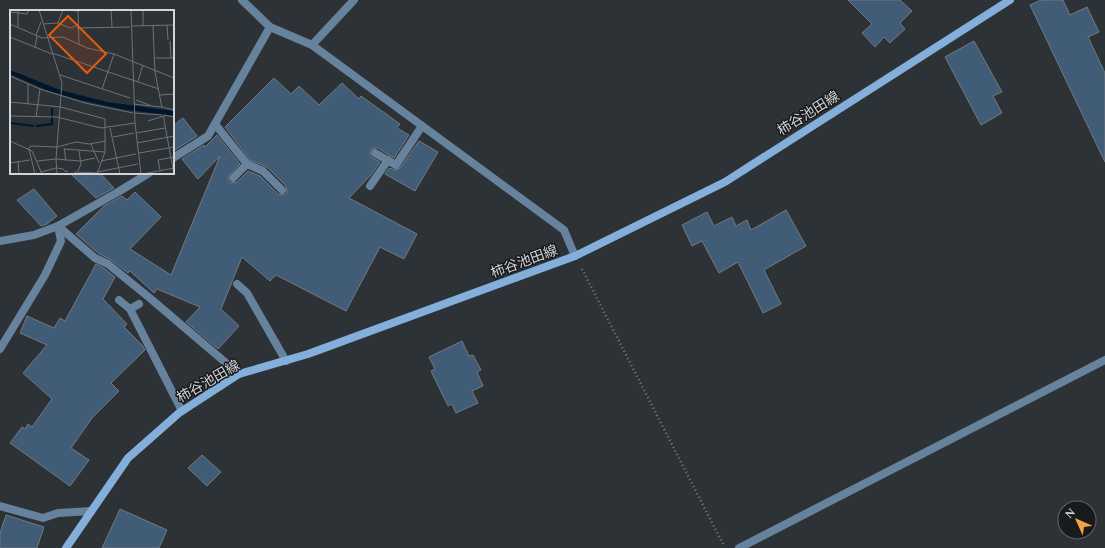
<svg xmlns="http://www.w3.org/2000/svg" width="1105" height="548" font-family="Spectral,'Noto Sans JP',serif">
  <rect width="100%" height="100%" fill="#2d3237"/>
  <!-- building -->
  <g fill="#405c77" stroke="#74797f">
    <path d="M848 0H900L912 11 900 23 905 29 890 43 884 37 875 47 862 33 872 24Z"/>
    <path d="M1041 0H1063L1070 15 1087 7 1099 32 1088 37 1105 73V162L1030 5Z"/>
    <path d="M974 41 1002 92 993 96 1002 113 981 125 945 57Z"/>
    <path d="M274 78 291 94 299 86 319 105 342 83 359 99 361 96 400 124 397 128 409 135 394 158 378 148H372L370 153V156L380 162 371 175 349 198 417 234 404 259 380 247 346 311 276 275 270 281 242 257 221 309 239 326 218 349 186 322 200 307 157 289 154 293 130 271 128 273 111 260 98 253 76 234 104 206 122 196 127 200 135 192 161 217 130 249 171 275 220 156 198 179 182 159 204 145 205 147 217 135 240 164 228 176V180L229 182 232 183 237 182 248 171 260 176 278 194 281 195 286 194 287 191 286 186 267 167 250 160 225 127Z"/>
    <path d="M183 118 197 136 175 150 173 148V126Z"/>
    <path d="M419 141 438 152 415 191 385 174 389 168 396 170 400 168Z"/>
    <path d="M70 173H100L114 188 96 198Z"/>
    <path d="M34 189 57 216 47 224 41 226 17 200Z"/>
    <path d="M786 210 806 246 764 270 781 304 763 313 738 262 719 273 702 241 692 246 682 225 707 212 714 226 732 217 736 226 747 220 751 230Z"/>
    <path d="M96 264 105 269 115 277 103 299 127 324 124 327 142 345 145 350 111 383 119 391 92 418 71 448 89 460 70 486 10 443 22 427 25 429 28 424 32 427 52 399 23 373 47 345 20 333 27 316 54 328 60 318 65 321Z"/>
    <path d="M462 341 469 356 473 355 481 370 477 372 483 386 472 391 478 403 456 413 452 404 448 406 431 371 435 369 429 357Z"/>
    <path d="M202 455 221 472 207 486 188 468Z"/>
    <path d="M120 509 167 530 159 548H102Z"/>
    <path d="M6 515 44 527 37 548H0V533Z"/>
  </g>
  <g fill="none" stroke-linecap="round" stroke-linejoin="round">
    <!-- path -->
    <path stroke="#797d81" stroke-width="2.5" stroke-dasharray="1 3" stroke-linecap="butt" d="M582 269 724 546"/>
    <!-- minor -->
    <g stroke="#67829d" stroke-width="8">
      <path d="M242 0 270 27 312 45 564 230 575 256"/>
      <path d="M312 45 354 0"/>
      <path d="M215 124 247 164 263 171 282 190"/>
      <path d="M375 153 396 165 422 126"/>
      <path d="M173 158 208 136 270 27"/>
      <path d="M233 178 247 164"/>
      <path d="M370 186 388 160"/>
      <path d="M58 226 95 258 108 264 151 299 239 374"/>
      <path d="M0 241 34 235 58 226 118 192 149 173"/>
      <path d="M237 284 247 293 286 361"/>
      <path d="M119 300 130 309 182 411"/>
      <path d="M130 309 139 304"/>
      <path d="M0 349 45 275 61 241 58 226"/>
      <path d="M0 506 43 518 58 513 91 511"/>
      <path d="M739 548 1105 360"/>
    </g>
    <!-- secondary -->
    <path stroke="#83afda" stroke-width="8" d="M66 548 128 458 179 413 239 374 308 354 575 256 725 182 1010 0"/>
  </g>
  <g text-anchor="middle" stroke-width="3" stroke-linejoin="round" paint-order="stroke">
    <!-- street labels -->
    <g font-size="14" fill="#d2d5d8" stroke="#181a1c">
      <text transform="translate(808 113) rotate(-32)" y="5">柿谷池田線</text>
      <text transform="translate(524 261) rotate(-20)" y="5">柿谷池田線</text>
      <text transform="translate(208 381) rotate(-30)" y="5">柿谷池田線</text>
    </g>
  </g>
  <!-- overview -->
  <g transform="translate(10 10)">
    <rect width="164" height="164" fill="#2d3237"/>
    <path d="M0 60 50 80 97 92 164 101V106L111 99 70 90 36 80 0 64Z" fill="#00162c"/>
    <path fill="none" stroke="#00162c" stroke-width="2" d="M0 113 24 116M26 116 42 114V98"/>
    <path fill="none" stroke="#6f7377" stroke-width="1" d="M29 0 52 73 46 149 47 164M54 0 68 1M68 0 69 35M101 0 102 17M121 0 125 113 131 164M133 0V16M0 2 17 4 19 0M48 13 53 0M0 14 32 28 53 27 77 38 104 44 164 68M33 14 48 13 60 18 66 16M157 15 158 30M121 16 164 15M143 16 145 62 151 93 152 97 164 100M8 17V0M67 18 120 17M26 25 31 12M0 27 42 44M160 31 161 48M25 38 27 26M42 43 149 79M146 48H164M50 65 120 88M0 66 30 79M128 71 133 55M92 79 104 44M150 85 164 84M126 90 142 96 152 97M0 92 51 97 95 109V142L87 164M18 94V74M124 94 140 96M125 103 152 105M0 106 47 107 91 118 125 113M26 107 30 79 75 93 123 103M138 111 154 106M100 118 110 164M126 123 155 118M103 127 124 123M0 131 22 141 32 164M127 133 164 126M81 134 89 153M54 138 56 151M18 139 21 136 47 137 66 132 79 134 96 131M19 139 25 164M54 139 95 142M129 143 164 137M8 151 9 164M27 151 46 149 70 151 85 148M91 151 126 144M0 153 20 150M47 158 53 159 56 162 58 161M150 160 148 150 164 147M68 161 71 154 69 141M31 162 46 158M64 162 87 163M87 162 128 154M133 164 164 158M164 164 154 110V105L164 107"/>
    <path fill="#e8590c" fill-opacity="0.15" stroke="#e8590c" stroke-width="2" d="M58 6 96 44 77 63 39 25Z"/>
    <rect width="164" height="164" fill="none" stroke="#d2d5d8" stroke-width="2"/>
  </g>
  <!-- north arrow -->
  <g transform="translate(1077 520) rotate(315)"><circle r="19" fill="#181a1c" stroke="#626567"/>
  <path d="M0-3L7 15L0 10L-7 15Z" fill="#f3a542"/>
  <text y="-6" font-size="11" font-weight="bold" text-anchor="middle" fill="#d2d5d8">N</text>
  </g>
</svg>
